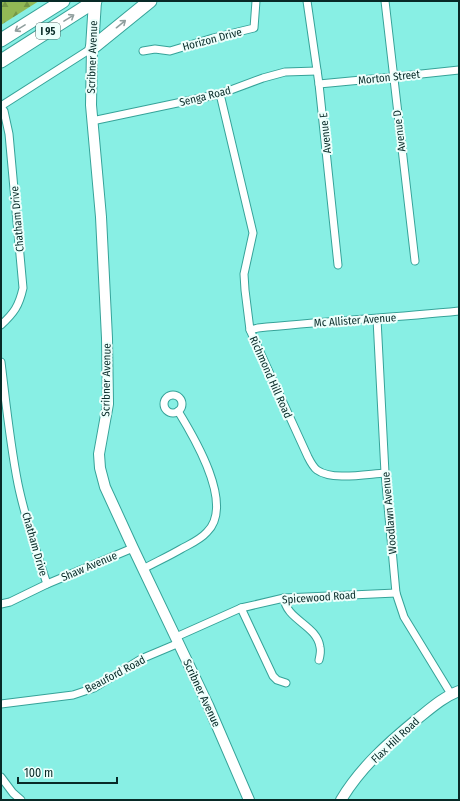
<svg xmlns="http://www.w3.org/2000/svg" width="460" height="801" font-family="'Fira Sans Condensed',sans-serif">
  <defs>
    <pattern id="forest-firs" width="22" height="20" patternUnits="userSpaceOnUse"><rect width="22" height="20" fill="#92b955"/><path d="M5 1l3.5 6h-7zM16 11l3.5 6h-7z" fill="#759746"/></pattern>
  </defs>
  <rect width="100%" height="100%" fill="#88efe4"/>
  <!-- forest -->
  <path fill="url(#forest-firs)" d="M1 1H39L1 25Z"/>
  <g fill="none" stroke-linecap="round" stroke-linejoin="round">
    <defs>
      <g id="street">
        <path d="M307 1 319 84 338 265"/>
        <path d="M385 1 415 261"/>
        <path d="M143 51 155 49 170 51 213 38 254 28 256 1"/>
        <path d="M319 84 393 77 459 70"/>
        <path d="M220 94 253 233 244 274 245 290 250 330 308 457C310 461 313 467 317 470 332 481 367 474 385 473"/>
        <path d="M1 106 92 48"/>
        <path d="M1 107 4 111 9 134 23 288C19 306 14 313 1 325"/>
        <path d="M92 121 220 94 263 78 285 72 317 71"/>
        <path d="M377 319 385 473 396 593 404 617 451 694"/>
        <path d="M250 330 258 328C325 321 392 318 459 311"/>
        <path d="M1 362C6 403 10 444 18 484 25 518 36 551 47 584"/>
        <circle cx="173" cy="404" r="9"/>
        <path d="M143 569C156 562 169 556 181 549 190 544 200 540 207 532 235 505 194 437 178 411"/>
        <path d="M284 598C286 620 317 625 320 647 321 651 320 656 319 660"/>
        <path d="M1 604 10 602 47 584 133 548"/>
        <path d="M241 608 273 676 277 680 286 683"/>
        <path d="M176 637 241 608 284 598 396 593"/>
        <path d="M1 704 73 695 94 688 141 659 179 643"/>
        <path d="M1 777 13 793 21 800"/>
      </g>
      <g id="secondary">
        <path d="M92 48 91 105 101 217 107 338 108 404 99 454 100 468 105 487 133 548 208 705 249 800"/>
        <path d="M341 800C360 768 388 743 416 720 430 709 443 697 459 691"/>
      </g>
      <path id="primary" d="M92 48 95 1"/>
      <g id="highway">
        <path d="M1 40 63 1"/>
        <path d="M92 48 150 1"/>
        <path d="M1 61 95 1"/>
      </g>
    </defs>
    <!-- street casing -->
    <use href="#street" stroke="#36a399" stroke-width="9"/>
    <!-- secondary casing -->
    <use href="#secondary" stroke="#36a399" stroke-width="12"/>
    <!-- primary casing -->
    <use href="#primary" stroke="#36a399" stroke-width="14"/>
    <!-- highway casing -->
    <use href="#highway" stroke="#36a399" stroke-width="15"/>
    <!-- street -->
    <use href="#street" stroke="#fff" stroke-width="7"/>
    <!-- secondary -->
    <use href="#secondary" stroke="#fff" stroke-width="10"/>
    <!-- primary -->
    <use href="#primary" stroke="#fff" stroke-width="12"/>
    <!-- highway -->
    <use href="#highway" stroke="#fff" stroke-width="13"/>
  </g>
  <!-- one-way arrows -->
  <defs><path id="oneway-shaft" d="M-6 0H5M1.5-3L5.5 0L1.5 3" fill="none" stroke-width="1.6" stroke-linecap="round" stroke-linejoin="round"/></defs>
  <g stroke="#909f9e">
    <use href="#oneway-shaft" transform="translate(69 18) rotate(-32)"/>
    <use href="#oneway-shaft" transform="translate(121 24) rotate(-39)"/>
    <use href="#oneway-shaft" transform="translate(20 28) rotate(148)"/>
  </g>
  <g text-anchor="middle" stroke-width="4" stroke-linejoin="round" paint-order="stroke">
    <!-- shield labels -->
    <rect fill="#edfffc" stroke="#4d6a67" stroke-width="1" x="36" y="23" width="24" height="16" rx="3"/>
    <g font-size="10" font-weight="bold" fill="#082a27">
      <text x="48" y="35">I 95</text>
    </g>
    <!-- street labels -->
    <g font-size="11" fill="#082a27" stroke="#edfffc">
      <text transform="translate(212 39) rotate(-15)" y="4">Horizon Drive</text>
      <text transform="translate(92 57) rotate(-88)" y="4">Scribner Avenue</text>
      <text transform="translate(389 77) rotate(-6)" y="4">Morton Street</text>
      <text transform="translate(205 96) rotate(-14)" y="4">Senga Road</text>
      <text transform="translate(399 131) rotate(-97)" y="4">Avenue D</text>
      <text transform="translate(325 133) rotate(-96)" y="4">Avenue E</text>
      <text transform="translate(17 219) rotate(-95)" y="4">Chatham Drive</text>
      <text transform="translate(355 320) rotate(-4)" y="4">Mc Allister Avenue</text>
      <text transform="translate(271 377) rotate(66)" y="4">Richmond Hill Road</text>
      <text transform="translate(106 380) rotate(-89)" y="4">Scribner Avenue</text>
      <text transform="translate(389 513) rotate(-95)" y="4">Woodlawn Avenue</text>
      <text transform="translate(35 544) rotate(74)" y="4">Chatham Drive</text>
      <text transform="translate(89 566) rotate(-23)" y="4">Shaw Avenue</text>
      <text transform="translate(319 597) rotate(-4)" y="4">Spicewood Road</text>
      <text transform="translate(115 674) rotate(-28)" y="4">Beauford Road</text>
      <text transform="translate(202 693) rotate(65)" y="4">Scribner Avenue</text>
      <text transform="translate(395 740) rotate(-43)" y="4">Flax Hill Road</text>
    </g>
  </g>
  <!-- border -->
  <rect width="460" height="801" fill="none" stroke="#082a27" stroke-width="4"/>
  <!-- scale -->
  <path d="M18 777v6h99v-6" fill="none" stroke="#082a27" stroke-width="2"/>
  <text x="24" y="777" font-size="12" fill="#082a27" stroke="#edfffc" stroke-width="3" paint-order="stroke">100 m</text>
</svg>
